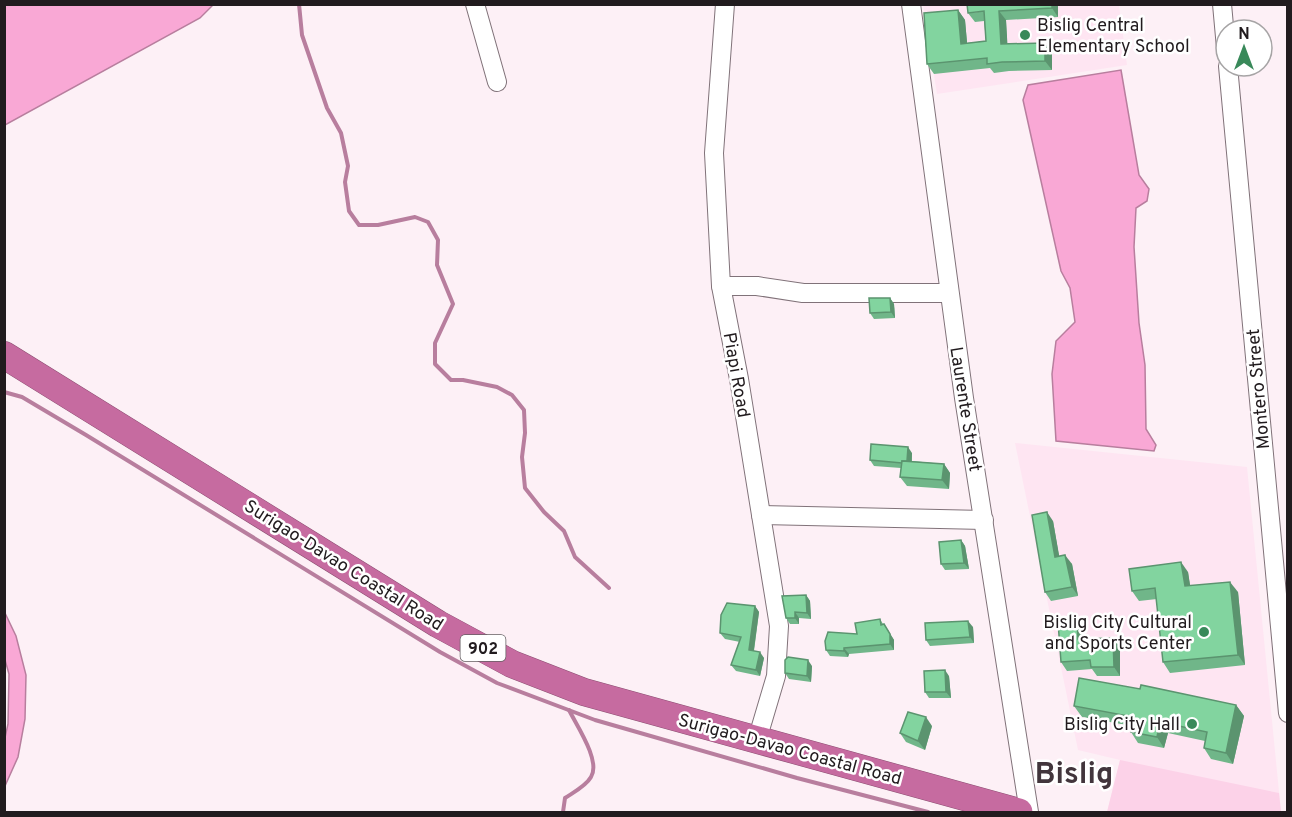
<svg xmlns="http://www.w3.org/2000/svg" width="1292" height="817" font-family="Overpass,sans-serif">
  <rect width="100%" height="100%" fill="#fdf0f6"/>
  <!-- built -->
  <g fill="#fee5f2">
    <path d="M923 5H1119L1127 65 937 94Z"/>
    <path d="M1015 443 1247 467 1281 812H1107L1120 760 1078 750Z"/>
  </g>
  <!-- green -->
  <path fill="#fcd2e8" d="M1120 760 1279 793 1281 812H1107Z"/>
  <!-- water -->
  <g fill="#f9a8d5" stroke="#b87e9e" stroke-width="1.5">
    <path d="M5 4H213V5L200 18 5 125Z"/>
    <path d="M1121 70 1139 175 1149 189 1147 201 1136 208 1134 247 1139 323 1145 365 1146 429 1156 445 1154 451 1056 441 1052 374 1056 341 1075 322 1070 288 1061 271 1023 100 1028 85Z"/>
    <path d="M5 613 16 636 26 675 25 719 18 757 5 786 4 742 8 724 9 674 5 660Z"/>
  </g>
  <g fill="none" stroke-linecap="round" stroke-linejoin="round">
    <!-- stream -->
    <g stroke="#b87e9e" stroke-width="4">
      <path d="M299 4 302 35 327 108 341 133 348 166 345 182 349 211 359 225H378L415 217 428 222 438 240 437 265 453 304 435 343V364L451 380H463L497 387 512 395 524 410 525 433 522 457 525 488 544 512 564 531 575 557 609 588"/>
      <path d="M4 392 22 397 86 435 440 652 497 683 595 720 797 778 928 812"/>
      <path d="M563 812 565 798C574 792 586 786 591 777 601 761 577 726 569 710"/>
    </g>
    <defs>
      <g id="minor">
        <path d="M475 4 497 82"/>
        <path d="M725 4 714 153 721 286 739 379 779 626 776 676 757 740"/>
        <path d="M911 4 964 398 1029 812"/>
        <path d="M1222 4 1226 48"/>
        <path d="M1228 66 1288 713"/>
        <path d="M721 286H757L803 293H949"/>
        <path d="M761 515 984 520"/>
      </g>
      <path id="highway" d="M4 355 438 624 512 664 584 692 1019 812"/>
    </defs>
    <!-- minor casing -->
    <use href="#minor" stroke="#807279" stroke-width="20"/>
    <!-- highway casing -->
    <use href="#highway" stroke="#8c4f72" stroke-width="28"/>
    <!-- minor -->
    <use href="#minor" stroke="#fff" stroke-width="18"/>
    <!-- highway -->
    <use href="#highway" stroke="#c66ba0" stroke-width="27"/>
  </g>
  <!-- wall -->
  <g fill="#70b689">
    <path d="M1058 4V17L1006 20 1007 44 1052 53V70L1009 71 994 73 990 68 934 74 927 64 958 10 965 20 967 43 986 41 984 21 975 22 968 13Z"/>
    <path d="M890 298 894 304 895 318 874 319 870 313Z"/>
    <path d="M912 453V461L944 464 950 473 949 489 907 486 900 477 901 468 874 466 870 460Z"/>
    <path d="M1053 521 1059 556 1072 564 1078 596 1051 601 1045 592Z"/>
    <path d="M961 540 965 546 969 569 945 570 941 564Z"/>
    <path d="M1188 572 1190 586 1238 592 1245 665 1170 673 1163 662 1157 599 1139 601 1132 591Z"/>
    <path d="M806 595 810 601 811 619 799 618V624H790L786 618Z"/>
    <path d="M755 606 759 612 754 651 764 658 760 676 736 671 731 665 740 642 725 639 720 633Z"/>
    <path d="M880 619 883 624H884L894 640V650L849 654 848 657 830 656 826 650 857 634Z"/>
    <path d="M1077 621 1083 630 1084 639 1113 638 1120 647V676H1097L1092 669 1067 671 1061 662Z"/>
    <path d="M973 627 974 643 930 646 926 640Z"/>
    <path d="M812 666 811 682 789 679 785 673Z"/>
    <path d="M949 676 951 698H929L925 692Z"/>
    <path d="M1140 689 1236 705 1244 716 1233 764 1211 759 1204 748 1205 741 1168 733 1164 748 1138 743 1131 732 1132 726 1082 717 1074 706Z"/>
    <path d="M932 726 925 750 906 742 900 733Z"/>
  </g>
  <!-- shaded-wall -->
  <g fill="#5b946f">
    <path d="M1052 4H1058V17L1052 8Z"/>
    <path d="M958 10 965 20 968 53 961 44Z"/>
    <path d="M999 11 1006 20 1008 53 1001 44Z"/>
    <path d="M1045 43 1052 53V70L1045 61Z"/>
    <path d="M890 298 894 304 895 318 891 312Z"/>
    <path d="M908 447 912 453 911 469 907 463Z"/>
    <path d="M944 464 950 473 949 489 942 480Z"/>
    <path d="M1047 512 1053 521 1061 566 1055 557Z"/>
    <path d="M961 540 965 546 969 569 964 563Z"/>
    <path d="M1065 555 1072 564 1078 596 1072 587Z"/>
    <path d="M1181 562 1188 572 1192 597 1185 586Z"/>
    <path d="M1230 582 1238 592 1245 665 1238 655Z"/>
    <path d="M806 595 810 601 811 619 807 613Z"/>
    <path d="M755 606 759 612 753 656 749 650Z"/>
    <path d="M795 612 799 618V624L795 618Z"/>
    <path d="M968 621 973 627 974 643 970 637Z"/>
    <path d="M1077 621 1083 630 1084 648 1078 639Z"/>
    <path d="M884 624 894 640V650L890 644Z"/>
    <path d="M1113 638 1120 647V676L1114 667Z"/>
    <path d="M844 648 849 654 848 657 844 651Z"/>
    <path d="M760 652 764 658 760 676 756 670Z"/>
    <path d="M808 660 812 666 811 682 807 676Z"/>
    <path d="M945 670 949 676 951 698 946 692Z"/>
    <path d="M1236 705 1244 716 1233 764 1226 753Z"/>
    <path d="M926 717 932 726 925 750 918 741Z"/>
    <path d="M1160 722 1168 733 1164 748 1157 737Z"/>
  </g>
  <!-- building -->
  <g fill="#82d49f" stroke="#5b946f" stroke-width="1.5">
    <path d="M967 4H1052V8L999 11 1001 44 1045 43V61L1002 62 987 64V58L927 64 924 13 958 10 961 44 986 41 984 11 968 13Z"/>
    <path d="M869 298H890L891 312 870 313Z"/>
    <path d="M871 444 908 447 907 461H902V463L870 460Z"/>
    <path d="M902 461 944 464 942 480 900 477Z"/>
    <path d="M1047 512 1055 557 1065 555 1072 587 1045 592 1032 515Z"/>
    <path d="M961 540 964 563 941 564 939 542Z"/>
    <path d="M1181 562 1185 586 1230 582 1238 655 1163 662 1155 588 1132 591 1129 569Z"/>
    <path d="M806 595 807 613 795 612V618H786L782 596Z"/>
    <path d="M727 603 755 606 749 650 760 652 756 670 731 665 741 637 720 633 721 615Z"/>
    <path d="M880 619 881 625 884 624 890 634V644L844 648V651L826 650 825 641 828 632 857 634 855 623Z"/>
    <path d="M968 621 970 637 926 640 925 623Z"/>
    <path d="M1077 621 1078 639 1113 638 1114 667H1091L1090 660 1061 662 1058 622Z"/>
    <path d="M788 657 808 660 807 676 785 673V660Z"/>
    <path d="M945 670 946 692H925L924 671Z"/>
    <path d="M1079 678 1140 689 1141 685 1236 705 1226 753 1204 748 1207 732 1160 722 1157 737 1131 732 1134 717 1074 706Z"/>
    <path d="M908 712 926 717 918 741 900 733Z"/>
  </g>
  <!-- markers -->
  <g fill="#39895a" stroke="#fff" stroke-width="2">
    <circle cx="1025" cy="35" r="6"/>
    <circle cx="1204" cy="632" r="6"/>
    <circle cx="1192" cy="724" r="6"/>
  </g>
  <g text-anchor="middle" stroke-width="5" stroke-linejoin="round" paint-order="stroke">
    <!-- shield labels -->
    <rect fill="#fff" stroke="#645f62" stroke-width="1.5" x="460.5" y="635" width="45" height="26" rx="4.5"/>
    <g font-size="16" font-weight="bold" fill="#211b1e">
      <text x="483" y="654">902</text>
    </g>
    <!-- poi labels -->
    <g font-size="18" fill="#211b1e" stroke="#fff" text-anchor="end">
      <text x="1037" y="31" text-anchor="start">Bislig Central<tspan x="1037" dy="21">Elementary School</tspan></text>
      <text x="1192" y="628">Bislig City Cultural<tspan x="1192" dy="21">and Sports Center</tspan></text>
      <text x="1180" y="730">Bislig City Hall</text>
    </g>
    <!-- street labels -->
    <g font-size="18" fill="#211b1e" stroke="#fff">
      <text transform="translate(737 375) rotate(80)" y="6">Piapi Road</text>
      <text transform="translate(1258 389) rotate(-95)" y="6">Montero Street</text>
      <text transform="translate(966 409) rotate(81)" y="6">Laurente Street</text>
      <text transform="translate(344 565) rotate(32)" y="6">Surigao-Davao Coastal Road</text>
      <text transform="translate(790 749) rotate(15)" y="6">Surigao-Davao Coastal Road</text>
    </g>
    <!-- town labels -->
    <g font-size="30" font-weight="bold" fill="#42353c" stroke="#fff">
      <text x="1074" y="783">Bislig</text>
    </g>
  </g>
  <!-- border -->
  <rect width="1292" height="817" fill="none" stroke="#211b1e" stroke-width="12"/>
  <!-- north arrow -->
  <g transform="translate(1244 48)"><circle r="28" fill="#ffffff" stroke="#a6a4a5" stroke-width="1.5"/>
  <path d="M0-4.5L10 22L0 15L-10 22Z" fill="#39895a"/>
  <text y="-9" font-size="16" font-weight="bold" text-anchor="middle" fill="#211b1e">N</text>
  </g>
</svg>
